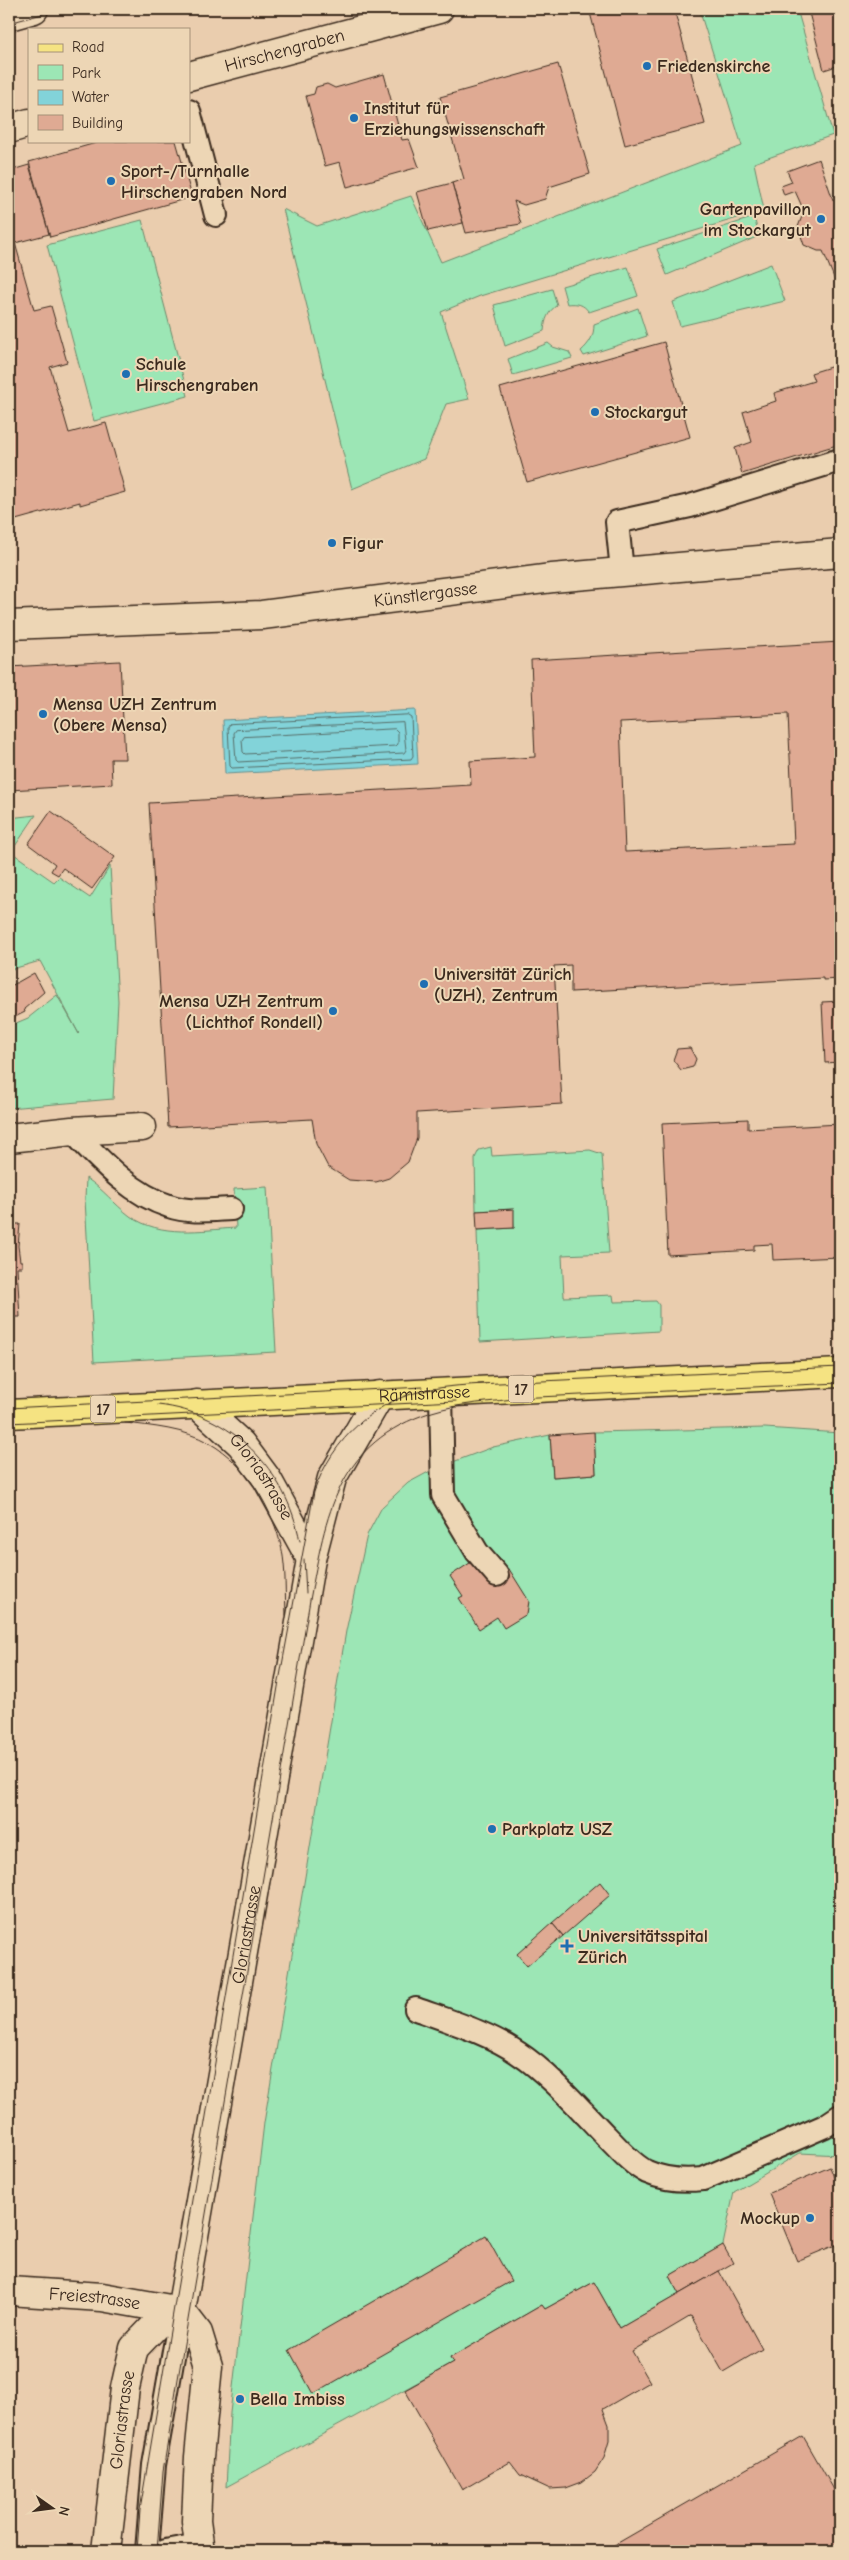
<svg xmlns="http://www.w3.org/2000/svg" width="849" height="2560" font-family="'Comic Neue',sans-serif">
  <rect width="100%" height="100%" fill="#eacdae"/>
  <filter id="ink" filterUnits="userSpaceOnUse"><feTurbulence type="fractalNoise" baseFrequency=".02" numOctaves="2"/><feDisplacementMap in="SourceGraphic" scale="10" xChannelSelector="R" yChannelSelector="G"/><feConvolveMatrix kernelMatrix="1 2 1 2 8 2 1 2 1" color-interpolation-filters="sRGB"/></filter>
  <g filter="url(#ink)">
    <!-- green -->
    <g fill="#9ce6b5" stroke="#6c886a">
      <path d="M699 9H797L833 135 754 163 764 210 480 296 441 312 469 399 446 404 424 459 352 489 283 209 317 226 411 196 441 262 742 146Z"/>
      <path d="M754 217 759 236 667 275 657 249Z"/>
      <path d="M142 220 188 396 94 421 47 245Z"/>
      <path d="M771 264 785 301 680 326 673 302Z"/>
      <path d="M628 267 638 296 589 312C583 304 578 303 567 304L562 286Z"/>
      <path d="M552 289 557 305C548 312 545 319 544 331L505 346 494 305Z"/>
      <path d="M638 308 647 336 584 356 581 351C590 343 594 336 594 324Z"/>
      <path d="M548 343 553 347 569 352 572 358 513 375 508 359Z"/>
      <path d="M36 815 11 852 54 882 59 877 90 898 110 866 118 1001 113 1099 9 1108V1026L28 1018 57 995 79 1034 40 961 9 970V818Z"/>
      <path d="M491 1147 492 1156 590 1150 602 1154 609 1253 562 1255 564 1297 613 1295 614 1302 656 1301 659 1305V1331L480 1342 477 1230 514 1228 513 1209 476 1211 475 1158 479 1150Z"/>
      <path d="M86 1178C103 1189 114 1204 130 1216 161 1238 201 1230 236 1228L234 1189 267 1187 276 1352 94 1362 85 1199Z"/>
      <path d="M765 1428 840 1433V2155L800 2153 734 2192 723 2245 669 2276 679 2294 620 2328 594 2282 545 2309 542 2305 450 2358 453 2363 226 2487 230 2413 264 2123 346 1631 367 1535 382 1507 408 1483 434 1469 493 1447 550 1435 553 1477 596 1474 594 1432Z"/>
    </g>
    <!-- water -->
    <path fill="#82d3d9" stroke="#668f8e" d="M415 710 418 764 225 774 223 720Z"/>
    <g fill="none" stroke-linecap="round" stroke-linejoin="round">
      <!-- shore -->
      <g stroke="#576e69" stroke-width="1">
        <path d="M408 715 411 717 413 756 411 759 232 768 230 766 228 727 230 724Z"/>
        <path d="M403 722 406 750 404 753 238 762 236 760 234 733 236 730Z"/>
        <path d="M395 729 398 732V744L396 746 245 754 243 752 242 740 244 737Z"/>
      </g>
    </g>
    <!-- building -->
    <g fill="#dfaa93" stroke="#3b2a1e" fill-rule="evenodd">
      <path d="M589 9H674L705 124 625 145Z"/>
      <path d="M808 9H840V65L824 70Z"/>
      <path d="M558 64 590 174 549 187 545 199 524 205 514 201 521 224 466 233 452 183 464 179 440 97Z"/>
      <path d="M384 74 402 140 409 139 419 167 347 187 340 162 325 166 306 96 314 94 316 87 327 84 335 88Z"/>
      <path d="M103 141H176L192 197 50 237 29 162Z"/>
      <path d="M819 159 833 200 840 203 839 290 823 251H818L804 245 798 227 804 211 795 191 784 195 781 186 792 182 787 171Z"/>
      <path d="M29 165 49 234 15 243 34 310 51 306 67 362 50 367 69 433 106 423 125 492 80 505V502L12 521 13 524 9 525V171Z"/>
      <path d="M452 183 463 223 428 231 417 192Z"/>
      <path d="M664 342 690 437 527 482 500 388Z"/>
      <path d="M840 364V444L742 474 735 448 752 442 743 412 776 401 774 393 814 381 811 373Z"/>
      <path d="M840 642V979L823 980V978L571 992V965L554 966 562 1104 417 1113V1138L408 1162 389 1178 376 1182 349 1180 328 1167 316 1144 312 1119 168 1127 149 803 471 785 470 761 535 757 531 660ZM788 714 794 844 625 852 620 722Z"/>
      <path d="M120 661 125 759H111L112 784 9 790V667Z"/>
      <path d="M51 811 115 857 92 889 63 868 58 875 51 871 55 864 28 844Z"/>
      <path d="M34 973 44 992 24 1009 25 1012 9 1020V984L11 986Z"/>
      <path d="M840 1001V1062L825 1063 822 1002Z"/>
      <path d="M690 1048 696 1059 693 1067 681 1070 673 1060 677 1049Z"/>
      <path d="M748 1119V1129L840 1124V1257L773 1260 772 1244 754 1245V1250L668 1255 662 1123Z"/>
      <path d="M9 1175H12L15 1224H20L18 1246 20 1261H22V1267H17L20 1317H9Z"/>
      <path d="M514 1209V1228L477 1230 476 1211Z"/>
      <path d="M594 1432 596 1474 553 1477 550 1435Z"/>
      <path d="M476 1559 498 1576 509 1569 529 1601 527 1614 504 1628 497 1617 479 1629 459 1598 463 1596 450 1576Z"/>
      <path d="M600 1882 610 1895 563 1936 552 1923Z"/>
      <path d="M552 1923 563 1936 527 1966 517 1954Z"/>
      <path d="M830 2167 840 2192V2243L797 2261 769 2193Z"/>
      <path d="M486 2236 511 2281 313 2394 289 2350Z"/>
      <path d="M723 2245 733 2263 679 2294 669 2276Z"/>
      <path d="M719 2271 762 2349 723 2372 691 2316 632 2351 650 2382 603 2409 609 2425V2441L604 2458 595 2472 582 2482 566 2488 550 2489 520 2475 510 2462 462 2490 405 2390 453 2363 450 2358 542 2305 545 2309 594 2282 620 2328Z"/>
      <path d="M803 2436 840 2500V2551H604Z"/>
    </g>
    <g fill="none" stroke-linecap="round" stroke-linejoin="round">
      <defs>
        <g id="service">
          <path d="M189 111 216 215"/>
          <path d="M622 571 617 522 690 506 840 460"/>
          <path d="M72 1131C100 1160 130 1194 169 1206 189 1213 211 1210 231 1209"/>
          <path d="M441 1393 443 1495 477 1552 497 1575"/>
          <path d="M416 2009C449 2021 489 2033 518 2053 549 2073 581 2110 607 2137 619 2149 631 2164 647 2172 665 2180 684 2181 703 2179L825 2126 840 2116"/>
          <path d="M147 2551 154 2465 181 2311"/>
          <path d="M165 2551 198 2545"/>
        </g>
        <g id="minor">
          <path id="s1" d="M189 76 439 9"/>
          <path d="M9 129 29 123"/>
          <path id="s2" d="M9 625 262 615 552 578 840 553"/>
          <path d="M9 1138 72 1131 142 1127"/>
          <path id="s3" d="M9 2291 102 2297 181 2311"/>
        </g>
        <g id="tertiary">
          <path d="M9 16 34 9"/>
          <path id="s4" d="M197 1404 241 1444 267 1479 311 1559"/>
          <path id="s5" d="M106 2551 125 2388 134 2348 156 2325 181 2311"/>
          <path id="s6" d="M200 2551 196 2521 199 2457 208 2366 198 2333 181 2311 311 1559 332 1478 380 1395"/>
        </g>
        <g id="primary">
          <path id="s7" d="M9 1414 840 1373"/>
        </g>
      </defs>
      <!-- service casing -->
      <use href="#service" stroke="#3b2a1e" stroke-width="26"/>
      <!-- minor casing -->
      <use href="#minor" stroke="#3b2a1e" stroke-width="31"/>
      <!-- tertiary casing -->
      <use href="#tertiary" stroke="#3b2a1e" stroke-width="31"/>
      <!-- primary casing -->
      <use href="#primary" stroke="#3b2a1e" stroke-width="31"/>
      <!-- service -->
      <use href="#service" stroke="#edd6b5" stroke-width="22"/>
      <!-- minor -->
      <use href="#minor" stroke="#edd6b5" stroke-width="28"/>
      <!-- tertiary -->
      <use href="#tertiary" stroke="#edd6b5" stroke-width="28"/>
      <!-- primary -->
      <use href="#primary" stroke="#f5e382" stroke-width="28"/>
      <!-- tram -->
      <g stroke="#3b2a1e" stroke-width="1">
        <path d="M9 23 61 9"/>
        <path d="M478 1384 840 1367"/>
        <path d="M516 1398 840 1383"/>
        <path d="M158 1405C232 1413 286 1469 300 1541"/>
        <path d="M9 1408 423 1387"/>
        <path d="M9 1423 456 1401"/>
        <path d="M125 1423C152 1426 185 1429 209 1443 247 1464 273 1509 282 1550 286 1571 285 1594 286 1615"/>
        <path d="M304 1559 306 1593"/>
        <path d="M137 2551 140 2510 278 1687 314 1492C332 1439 376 1398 432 1389 449 1386 467 1385 485 1384"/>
        <path d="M157 2551 163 2471 178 2379 310 1600C326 1514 337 1442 432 1412 460 1403 492 1402 522 1398"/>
      </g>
    </g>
  </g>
  <!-- markers -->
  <g fill="#1f6fb2" stroke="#edd6b5" stroke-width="2">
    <circle cx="647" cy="66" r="5"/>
    <circle cx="354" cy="118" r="5"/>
    <circle cx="111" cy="181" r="5"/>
    <circle cx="821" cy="219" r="5"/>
    <circle cx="126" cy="374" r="5"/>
    <circle cx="595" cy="412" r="5"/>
    <circle cx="332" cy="543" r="5"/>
    <circle cx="43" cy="714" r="5"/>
    <circle cx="424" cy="984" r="5"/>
    <circle cx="333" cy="1011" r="5"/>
    <circle cx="492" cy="1829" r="5"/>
    <path d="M564.5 1938.5h5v5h5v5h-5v5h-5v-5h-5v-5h5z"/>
    <circle cx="810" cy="2218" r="5"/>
    <circle cx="240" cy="2399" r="5"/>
  </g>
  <g text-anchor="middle" stroke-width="4" stroke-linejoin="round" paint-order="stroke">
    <!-- shield labels -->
    <g fill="#edd6b5" stroke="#705e4b" stroke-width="1">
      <rect x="508.5" y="1375.5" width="25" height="27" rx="4"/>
      <rect x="90.5" y="1395.5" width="25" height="27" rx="4"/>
    </g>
    <g font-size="16" font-weight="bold" fill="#3b2a1e">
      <text x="521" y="1395">17</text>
      <text x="103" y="1415">17</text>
    </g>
    <!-- street labels -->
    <g font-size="18" fill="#3b2a1e" stroke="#edd6b5">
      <text dy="6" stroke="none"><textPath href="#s1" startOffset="99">Hirschengraben</textPath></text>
      <text dy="6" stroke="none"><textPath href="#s2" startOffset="418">Künstlergasse</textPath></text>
      <text dy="6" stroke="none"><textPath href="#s7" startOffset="416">Rämistrasse</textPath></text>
      <text dy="6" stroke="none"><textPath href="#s4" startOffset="98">Gloriastrasse</textPath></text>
      <text dy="6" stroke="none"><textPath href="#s6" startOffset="630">Gloriastrasse</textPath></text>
      <text dy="6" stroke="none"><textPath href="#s3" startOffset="86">Freiestrasse</textPath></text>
      <text dy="6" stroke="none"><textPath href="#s5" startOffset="132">Gloriastrasse</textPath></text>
    </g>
    <!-- poi labels -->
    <g font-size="18" font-weight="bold" fill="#3b2a1e" stroke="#edd6b5" text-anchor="start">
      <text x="657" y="72">Friedenskirche</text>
      <text x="364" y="114">Institut für<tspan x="364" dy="21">Erziehungswissenschaft</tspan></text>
      <text x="121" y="177">Sport-/Turnhalle<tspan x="121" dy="21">Hirschengraben Nord</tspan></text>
      <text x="811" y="215" text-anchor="end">Gartenpavillon<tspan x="811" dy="21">im Stockargut</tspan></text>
      <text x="136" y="370">Schule<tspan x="136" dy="21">Hirschengraben</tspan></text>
      <text x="605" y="418">Stockargut</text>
      <text x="342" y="549">Figur</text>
      <text x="53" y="710">Mensa UZH Zentrum<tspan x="53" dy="21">(Obere Mensa)</tspan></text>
      <text x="434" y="980">Universität Zürich<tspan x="434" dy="21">(UZH), Zentrum</tspan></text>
      <text x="323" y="1007" text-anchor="end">Mensa UZH Zentrum<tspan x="323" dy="21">(Lichthof Rondell)</tspan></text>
      <text x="502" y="1835">Parkplatz USZ</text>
      <text x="578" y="1942">Universitätsspital<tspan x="578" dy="21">Zürich</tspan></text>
      <text x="800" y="2224" text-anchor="end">Mockup</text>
      <text x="250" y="2405">Bella Imbiss</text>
    </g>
  </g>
  <!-- margin -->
  <rect width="849" height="2560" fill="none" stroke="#edd6b5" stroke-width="30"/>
  <rect x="15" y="15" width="819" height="2530" fill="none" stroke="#3b2a1e" stroke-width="2" filter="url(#ink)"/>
  <!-- legend -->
  <rect x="28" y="28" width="162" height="115" fill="#edd6b5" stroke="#a69179"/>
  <rect x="38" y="44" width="25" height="8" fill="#f5e382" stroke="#a69179"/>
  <text x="72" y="52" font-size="15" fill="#3b2a1e">Road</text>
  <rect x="38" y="65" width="25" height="15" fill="#9ce6b5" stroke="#a69179"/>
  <text x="72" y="78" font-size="15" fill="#3b2a1e">Park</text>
  <rect x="38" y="90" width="25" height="15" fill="#82d3d9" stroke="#a69179"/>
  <text x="72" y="102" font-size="15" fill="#3b2a1e">Water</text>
  <rect x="38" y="115" width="25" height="15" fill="#dfaa93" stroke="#a69179"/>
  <text x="72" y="128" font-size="15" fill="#3b2a1e">Building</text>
  <!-- north arrow -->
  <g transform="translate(52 2508) rotate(104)" stroke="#edd6b5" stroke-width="4" paint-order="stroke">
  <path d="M0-4L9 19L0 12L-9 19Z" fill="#3b2a1e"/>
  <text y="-8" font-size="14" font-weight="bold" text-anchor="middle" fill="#3b2a1e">N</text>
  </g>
</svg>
